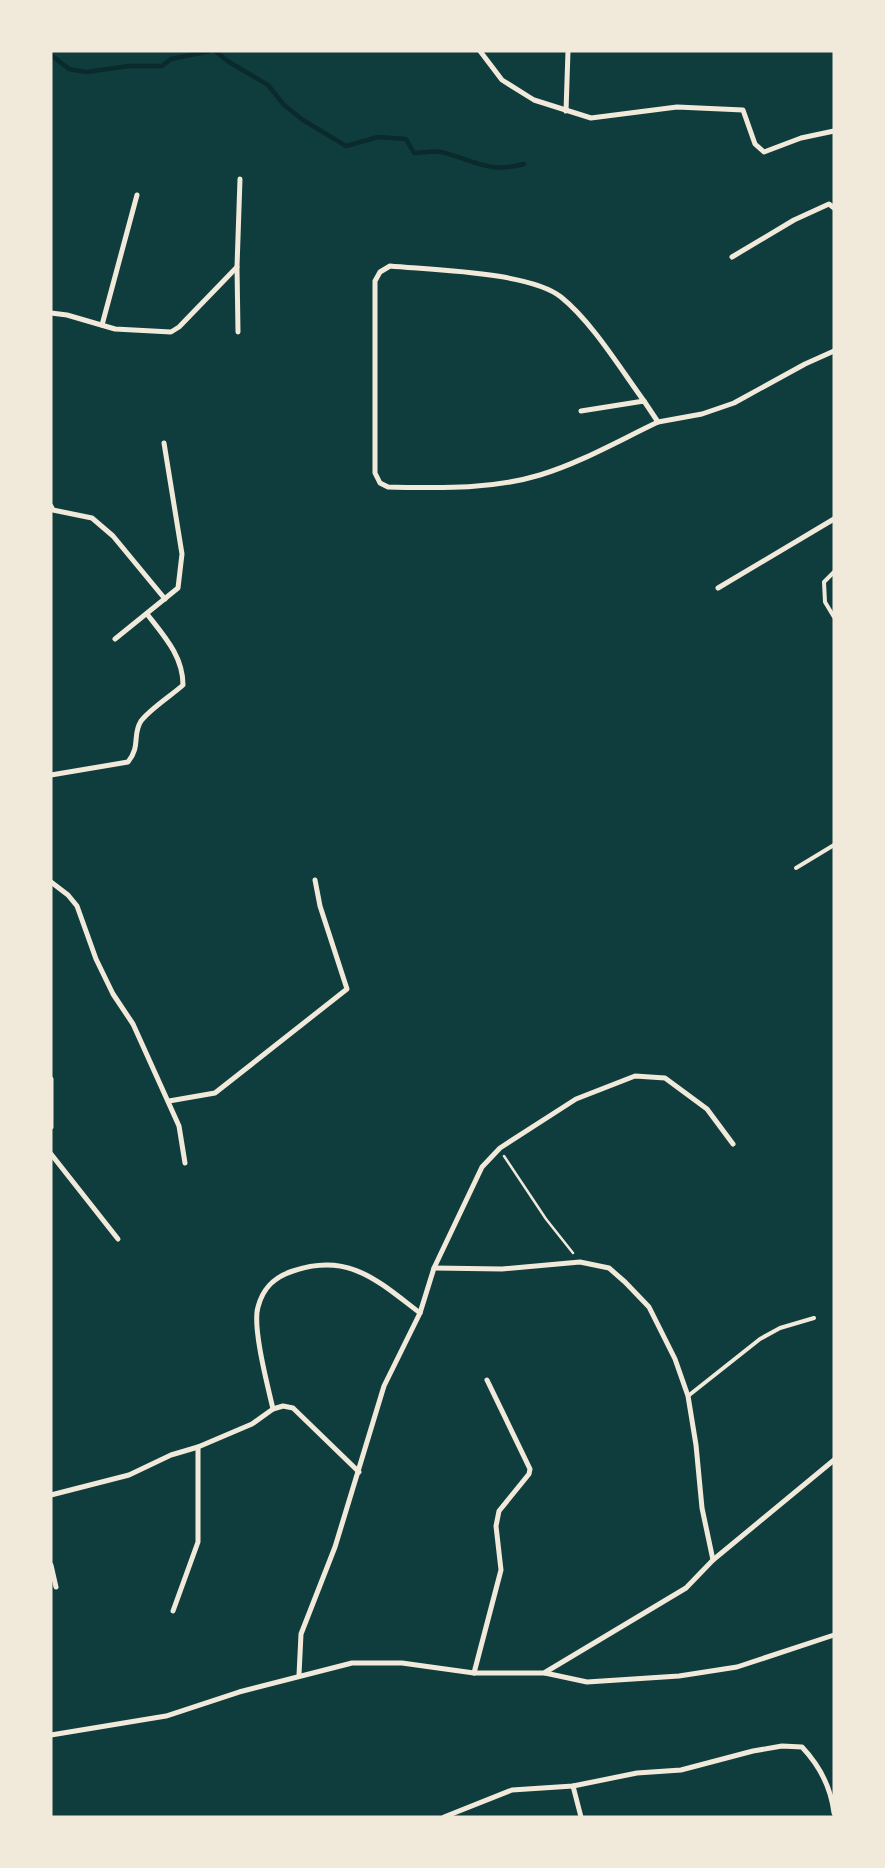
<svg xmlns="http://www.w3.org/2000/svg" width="885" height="1868" font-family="'Noto Sans',sans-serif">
  <rect width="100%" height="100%" fill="#0f3d3e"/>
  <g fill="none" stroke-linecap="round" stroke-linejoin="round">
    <!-- stream -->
    <g stroke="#0a2a2b" stroke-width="4.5">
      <path d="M215 51 229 62 268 85 284 105 303 120 346 146 378 137 406 139 414 153C422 153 433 150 441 152 475 160 487 174 524 164"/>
      <path d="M51 55 69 69 86 72 129 66H162L171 59 210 51"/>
    </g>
    <!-- path -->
    <path stroke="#f1e9da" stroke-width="2.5" d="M504 1156 546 1219 573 1253"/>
    <!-- service -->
    <g stroke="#f1e9da" stroke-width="4">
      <path d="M834 572 824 582 825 602 834 617"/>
      <path d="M796 868 834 845"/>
      <path d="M688 1396 760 1339 780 1328 814 1318"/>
    </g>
    <!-- minor -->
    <g stroke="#f1e9da" stroke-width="5">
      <path d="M480 51 502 80 534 100 591 118 677 107 743 110 755 144 764 152 801 138 834 131"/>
      <path d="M566 111 568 51"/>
      <path d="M732 257 794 220 829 204 834 208"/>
      <path d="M51 313 67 315 115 329 171 332 179 327 237 267"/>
      <path d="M102 325 137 195"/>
      <path d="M238 332 237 267 240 179"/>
      <path d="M644 401C620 368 592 322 561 297 530 272 432 270 390 266L380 272 375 281V473L380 483 388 487C439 488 490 490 540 475 580 463 620 440 658 422"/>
      <path d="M581 411 644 401 658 422 702 414 734 403 805 364 834 351"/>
      <path d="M51 506 53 510 92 518 113 536 165 599"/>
      <path d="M718 588 834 519"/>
      <path d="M115 639 178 588 182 554 164 443"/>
      <path d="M51 775 128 762C141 746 132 735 141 721 150 709 172 695 183 685 183 656 164 636 147 614"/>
      <path d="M51 882 68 895 77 906 96 959 113 994 133 1024 179 1126 185 1163"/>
      <path d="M51 1079V1127"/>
      <path d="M169 1101 215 1093 347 989 320 906 315 880"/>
      <path d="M51 1154 118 1239"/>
      <path d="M434 1268 502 1269 580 1262 609 1268 625 1282 649 1307 675 1359 688 1396 696 1445 702 1508 713 1560"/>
      <path d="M273 1409C268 1387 252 1327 258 1307 263 1288 274 1277 293 1271 349 1252 378 1281 420 1313"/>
      <path d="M51 1495 129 1475 171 1455 198 1447 252 1424 273 1409 283 1406 293 1408 359 1472"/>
      <path d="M51 1565 56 1587"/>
      <path d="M173 1611 198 1542V1447"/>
      <path d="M474 1673 501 1570 496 1526 499 1511 529 1474 530 1469 487 1380"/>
      <path d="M545 1673 587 1682 679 1676 737 1667 834 1635"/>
      <path d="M299 1675 301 1634 335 1547 384 1386 420 1313 434 1268 482 1167 500 1148 576 1099 635 1076 665 1078 707 1109 733 1144"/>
      <path d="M51 1735 166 1716 239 1692 352 1663H402L474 1673H544L686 1588 713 1560 834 1460"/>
      <path d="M573 1786 581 1817"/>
      <path d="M444 1817 512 1790 573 1786 637 1773 681 1770 753 1751 782 1746 802 1747C819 1765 831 1788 834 1813"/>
    </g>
  </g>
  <!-- border -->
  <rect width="885" height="1868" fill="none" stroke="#f1e9da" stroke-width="105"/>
</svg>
